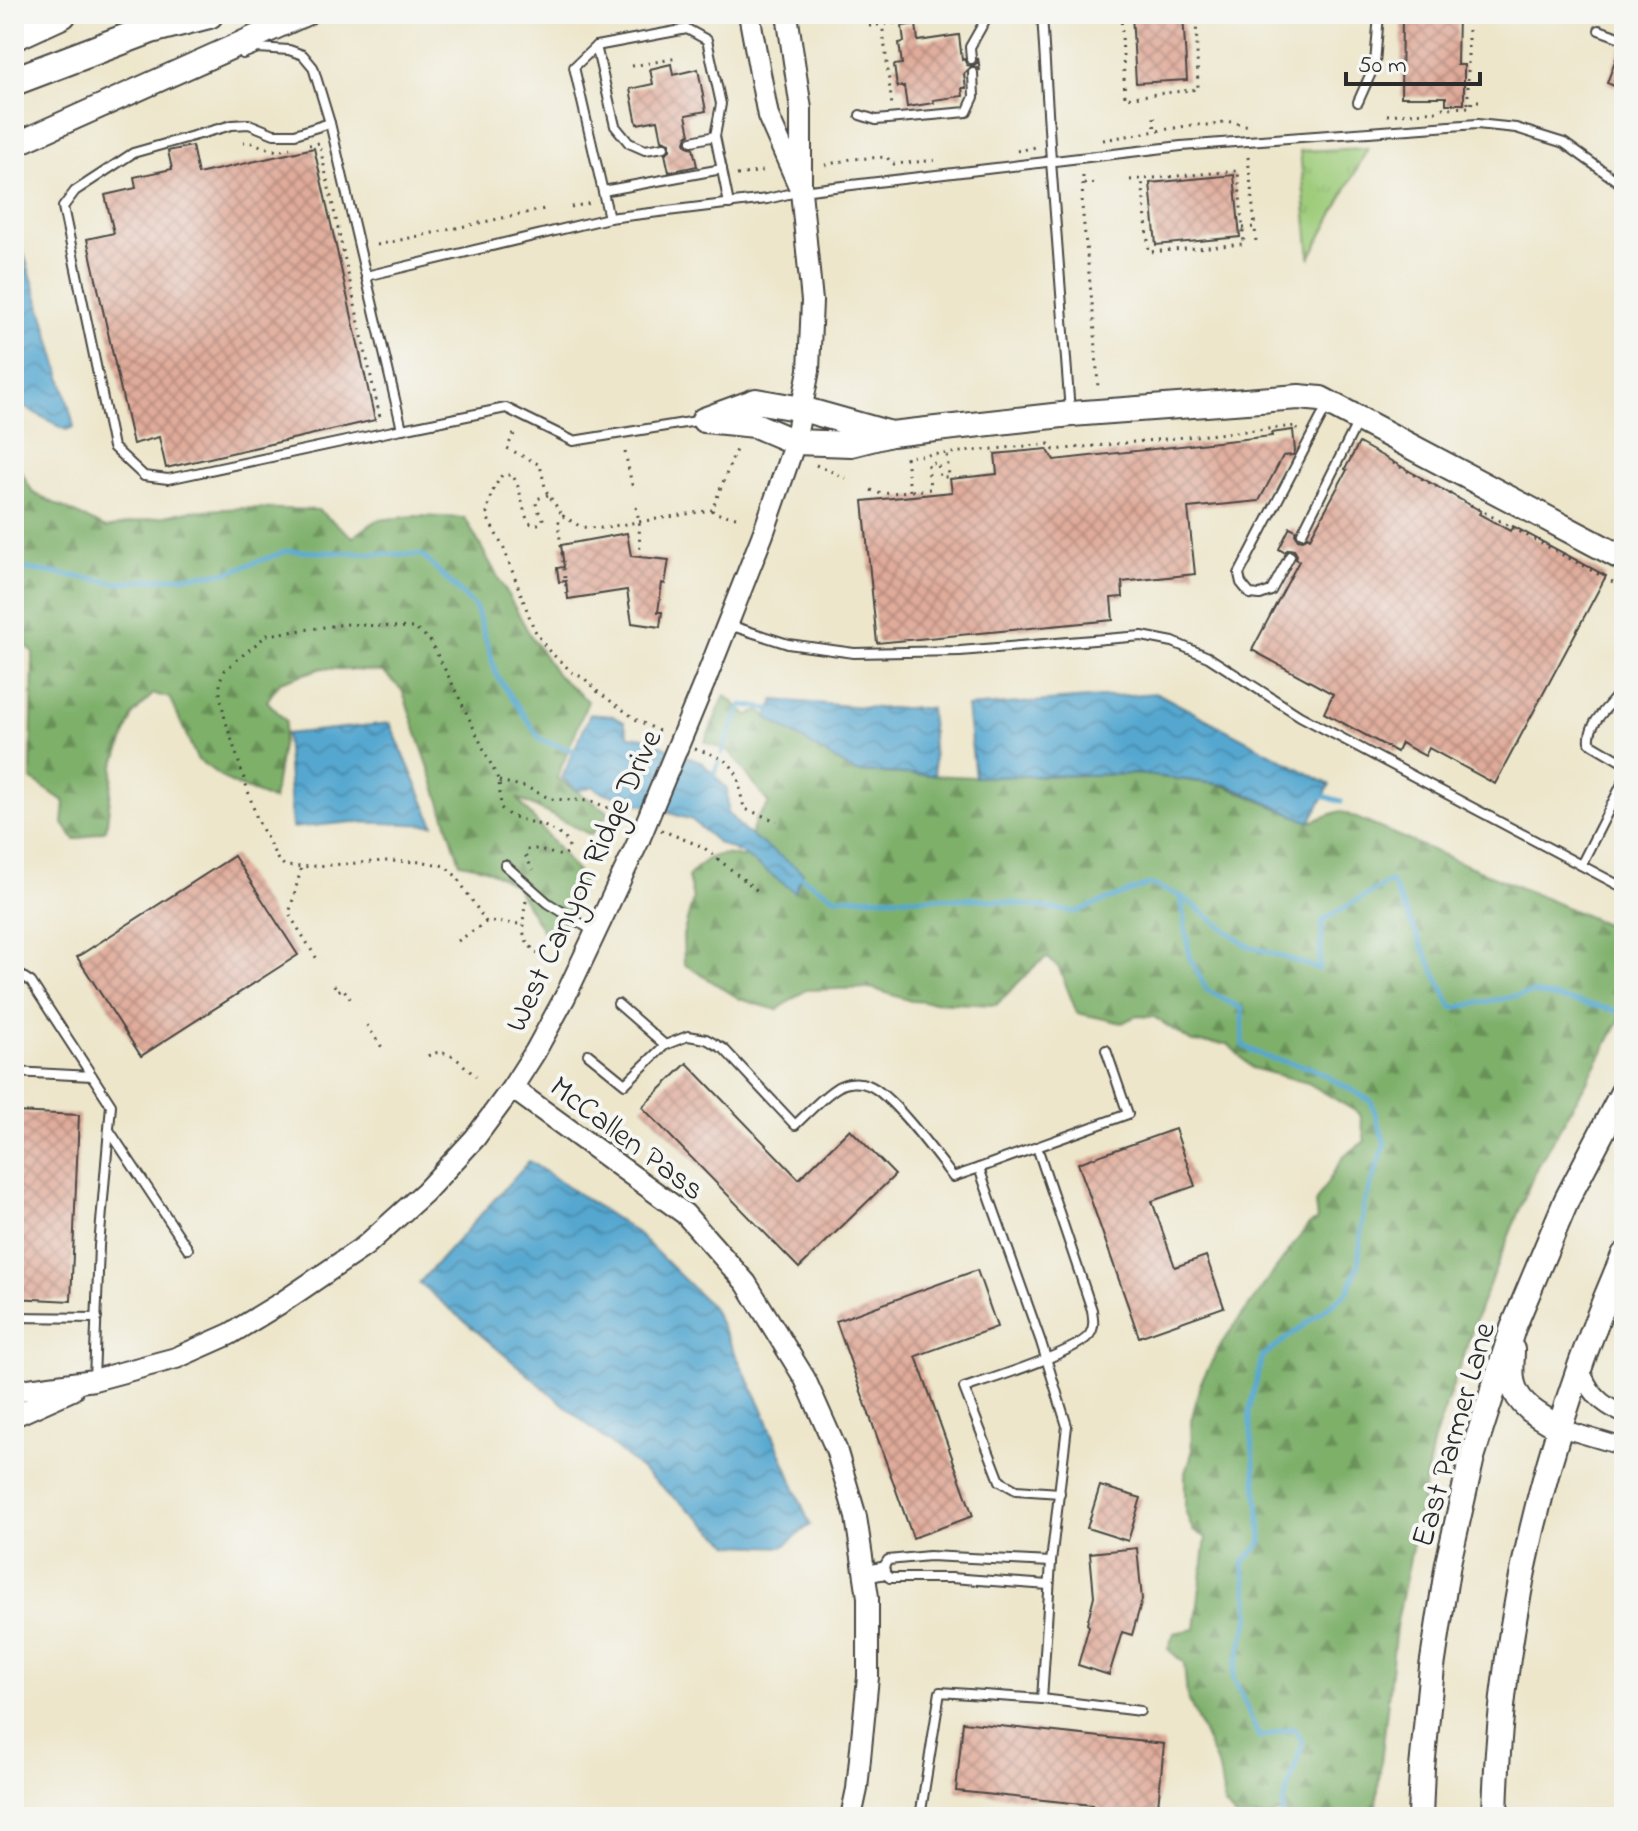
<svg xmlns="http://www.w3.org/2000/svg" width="1638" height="1831" font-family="'Indie Flower',sans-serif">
  <defs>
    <pattern id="grass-tufts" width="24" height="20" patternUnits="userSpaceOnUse" patternTransform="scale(2)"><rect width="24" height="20" fill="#9ecc7a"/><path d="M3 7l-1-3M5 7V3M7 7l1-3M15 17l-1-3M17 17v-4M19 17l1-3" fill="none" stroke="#88af6a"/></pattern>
    <pattern id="forest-firs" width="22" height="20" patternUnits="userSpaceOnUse" patternTransform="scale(2)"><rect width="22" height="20" fill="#7eb06a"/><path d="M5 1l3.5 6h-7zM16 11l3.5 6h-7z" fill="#678f57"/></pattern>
    <pattern id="water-waves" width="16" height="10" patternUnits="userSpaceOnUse" patternTransform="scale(2)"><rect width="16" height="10" fill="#55a7d0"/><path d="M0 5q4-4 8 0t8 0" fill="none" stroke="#4788a9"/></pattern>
    <pattern id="building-cross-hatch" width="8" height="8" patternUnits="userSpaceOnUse" patternTransform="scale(2)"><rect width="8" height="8" fill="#e0ab9a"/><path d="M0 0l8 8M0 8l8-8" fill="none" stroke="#b68b7e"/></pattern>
  </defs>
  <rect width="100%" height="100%" fill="#f6f6f2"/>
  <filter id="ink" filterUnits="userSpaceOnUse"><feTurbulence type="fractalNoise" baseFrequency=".0125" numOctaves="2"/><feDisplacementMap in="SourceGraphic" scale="16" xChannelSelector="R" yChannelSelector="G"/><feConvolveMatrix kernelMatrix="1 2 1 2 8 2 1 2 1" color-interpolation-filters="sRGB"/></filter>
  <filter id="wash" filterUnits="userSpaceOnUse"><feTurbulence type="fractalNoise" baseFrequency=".006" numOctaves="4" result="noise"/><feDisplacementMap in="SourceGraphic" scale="32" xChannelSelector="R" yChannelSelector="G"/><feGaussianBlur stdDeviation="1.8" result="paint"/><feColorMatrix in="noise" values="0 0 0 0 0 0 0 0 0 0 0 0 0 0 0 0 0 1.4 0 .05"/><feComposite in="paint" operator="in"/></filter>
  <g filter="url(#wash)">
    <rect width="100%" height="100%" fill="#ede6cb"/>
    <!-- grass -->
    <path fill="url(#grass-tufts)" stroke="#647c52" stroke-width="2" d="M1368 148 1310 258 1300 151Z"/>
    <!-- forest -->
    <g fill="url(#forest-firs)" stroke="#546e4a" stroke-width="2">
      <path d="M14 458 33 493 106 528 189 511 245 508 318 510 353 537 377 520 416 516 465 518 529 633 557 675 588 701 557 778 609 812 591 835 517 798 584 881 554 950 514 884 484 868 460 863 431 774 402 690 383 672 322 668 280 682 267 701 286 721 273 800 229 782 197 759 170 698 153 694 133 715 114 766 106 830 75 840 63 824 65 802 31 779 33 652 14 636Z"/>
      <path d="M725 695 748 715 760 711 855 772 975 777 1138 774 1222 785 1310 822 1340 811 1624 932V1012L1588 1080 1536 1169 1481 1305 1434 1440 1396 1627 1375 1817H1285L1278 1813 1270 1817H1235L1225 1805 1219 1769 1187 1696 1184 1663 1168 1649 1174 1633 1195 1629 1206 1537 1193 1531 1185 1510V1476L1192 1453 1191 1421 1201 1382 1221 1344 1308 1225 1317 1221 1315 1203 1343 1157 1365 1141 1360 1114 1308 1083 1252 1068 1228 1044 1192 1042 1154 1017 1136 1016 1122 1023 1077 1013 1059 968 1047 957 1036 965 996 1005 911 1001 871 988 806 990 777 1010 740 999 684 964 683 935 693 899 688 877C705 857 718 849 743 858L756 819 769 804 730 752 705 742Z"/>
    </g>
    <!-- water -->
    <g fill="url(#water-waves)" stroke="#40697e" stroke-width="2">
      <path d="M15 227C37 293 58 360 74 427L66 430 17 403 14 397Z"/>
      <path d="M1157 693 1330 785 1310 822 1227 785 1138 774 975 777 967 707Z"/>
      <path d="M774 700 877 708H930L935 775 855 772 767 718Z"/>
      <path d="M590 714 613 716 624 722 629 736 643 737 703 763 727 789 728 813 744 831 803 872 795 892 741 853 718 843 692 820 599 791 593 786 578 791 562 778Z"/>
      <path d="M390 723 434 825 354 822 292 828 286 734Z"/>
      <path d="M529 1161 637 1233 712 1307 761 1405 810 1525 783 1547 731 1545 419 1283Z"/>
    </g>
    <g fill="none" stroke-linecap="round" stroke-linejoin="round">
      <!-- stream -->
      <g stroke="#55a7d0" stroke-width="5">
        <path d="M14 567 119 583 229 572 287 551 422 555 476 608 497 676 541 740 578 752"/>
        <path d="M722 753 742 705 774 710"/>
        <path d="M712 779 719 762"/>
        <path d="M1319 795 1341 801"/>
        <path d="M796 874 835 897 982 899 1075 912 1150 884 1181 896 1246 945 1319 969 1323 920 1391 881 1452 1008 1533 993 1624 1012"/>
        <path d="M1181 898 1190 959 1207 990 1242 1009 1243 1046 1266 1057 1312 1068 1371 1101 1385 1144 1364 1205 1358 1265 1348 1292 1262 1357 1249 1412 1262 1542 1243 1563 1250 1615 1233 1676 1259 1737 1294 1728 1303 1742 1283 1804 1282 1817"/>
      </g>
    </g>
    <g id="blocks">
      <!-- building -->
      <g fill="url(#building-cross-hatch)">
        <path d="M1132 14H1183L1187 80 1136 83Z"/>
        <path d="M1402 14H1458L1457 65H1464V104H1446V97H1401Z"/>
        <path d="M916 24 918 41 959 35 962 60 964 59 967 65 972 66 977 63 978 58 980 71 977 67 972 66 964 74 966 88H962L963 96 933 100 934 103 907 107 904 86 897 87 894 65 902 64 899 43 904 42 902 26Z"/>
        <path d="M1621 45 1624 46V90L1607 83Z"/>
        <path d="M671 64 673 75 698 69 706 111 686 115 690 134 687 136 685 142 687 146 693 148 697 166 669 172 665 154 670 150V143L662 140 658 120 637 124 630 89 653 84 650 69Z"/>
        <path d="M192 146 198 174 314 148 375 420 166 468 159 437 133 444 87 239 114 233 105 195 136 188 134 177 172 169 168 151Z"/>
        <path d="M1234 175 1240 237 1156 245 1150 183Z"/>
        <path d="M1293 430 1295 451 1293 455 1283 456 1259 501 1188 508 1195 574 1122 582 1123 597 1111 598 1113 620 877 643 863 501 952 492 950 479 997 474 995 454 1047 449 1054 460 1272 436 1271 433Z"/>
        <path d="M1359 443 1481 511 1479 514 1510 531 1513 526 1606 576 1495 784 1429 748 1425 756 1401 743 1397 752 1324 713 1333 694 1252 650 1299 561 1296 559 1297 555 1294 550 1289 549 1284 552 1279 549 1290 527 1296 530 1295 534 1298 539 1303 540 1308 536 1310 538 1347 470 1345 469Z"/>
        <path d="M627 533 631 556 669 560 665 584 662 583 658 612H662L660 627 632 623 627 590 568 599 566 581 559 582 557 568 564 567 561 545Z"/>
        <path d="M234 856 298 955 141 1056 77 957Z"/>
        <path d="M687 1063 799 1179 850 1129 895 1175 799 1268 642 1107Z"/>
        <path d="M14 1112 79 1115 71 1301 14 1298Z"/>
        <path d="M1175 1129 1195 1186 1152 1201 1175 1267 1206 1256 1224 1307 1139 1337 1078 1163Z"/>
        <path d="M977 1270 997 1327 916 1356 973 1516 913 1538 836 1321Z"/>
        <path d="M1100 1486 1141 1498 1128 1541 1087 1528Z"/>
        <path d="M1137 1548 1142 1600 1132 1635 1122 1632 1109 1675 1078 1665 1089 1626 1087 1624 1094 1596 1090 1553Z"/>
        <path d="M963 1722 1164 1744 1157 1817H1091L1092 1805 956 1791Z"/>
      </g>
    </g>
  </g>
  <g filter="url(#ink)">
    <use href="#blocks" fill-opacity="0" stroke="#484743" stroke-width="2"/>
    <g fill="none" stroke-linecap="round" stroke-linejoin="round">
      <defs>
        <g id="service">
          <path d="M1042 14 1051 161 1070 412"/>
          <path d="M1599 30 1624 39"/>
          <path d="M596 46 615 126 629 143 645 150 664 147"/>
          <path d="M243 54 258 48 289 50 303 55 313 67 330 123 402 429 506 408 573 441 703 420"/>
          <path d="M971 59 970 47 987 17"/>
          <path d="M1358 102 1375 64 1379 14"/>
          <path d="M860 115 876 120 967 112 974 97 973 73"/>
          <path d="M330 123 295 134H274L249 124 232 125 133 153 75 191 63 207 113 447 144 476 168 479 402 429"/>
          <path d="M692 141 715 136"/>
          <path d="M603 191 722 169"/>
          <path d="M609 218 574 67 596 46 687 29 707 40 721 104 715 136 729 204"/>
          <path d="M366 276 609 218 767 199 801 191 1181 146 1477 124 1516 128 1564 143 1624 186"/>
          <path d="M1302 533 1357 423"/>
          <path d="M1290 556 1271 591 1260 595 1250 594 1241 583 1239 574 1327 406"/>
          <path d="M729 625 788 644 854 653 960 651 1142 636 1173 642 1208 657 1300 716 1624 888"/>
          <path d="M1624 684C1615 705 1587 719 1590 743L1624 763"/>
          <path d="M505 865 548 903 593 931"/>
          <path d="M1581 865 1624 780"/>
          <path d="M14 971 31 982 111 1105 99 1246 94 1380"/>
          <path d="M618 1004 665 1045"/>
          <path d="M588 1054 625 1084 665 1045 688 1036 706 1039 724 1049 795 1125C808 1113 823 1096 838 1087 846 1082 859 1081 868 1085 891 1093 937 1156 953 1177L979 1168"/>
          <path d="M14 1072 92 1076"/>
          <path d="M109 1130 188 1249"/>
          <path d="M1037 1147 1092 1310C1093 1318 1095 1326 1090 1334 1078 1352 988 1380 964 1388L1000 1481 1016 1490 1060 1493"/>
          <path d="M14 1317 97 1318"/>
          <path d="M1049 1585 951 1578H890L881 1571 888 1560 929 1556 1051 1562"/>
          <path d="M1042 1699 1140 1711"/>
          <path d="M920 1817 940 1692 1042 1699 1051 1562 1067 1426 1041 1342 979 1168 1128 1114 1106 1050"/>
        </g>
        <g id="minor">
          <path d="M1580 1367C1590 1393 1599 1403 1624 1415"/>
          <path d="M1560 1428 1624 1447"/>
          <path d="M865 1574 881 1571"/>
        </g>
        <g id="tertiary">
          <path d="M749 14 768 116 798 184"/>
          <path d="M705 681 763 534 795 442 809 370 812 301 801 191V109L787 14"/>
          <path d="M512 1088 685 1214 746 1283 805 1379 836 1449 856 1517 868 1597V1677L857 1789 851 1817"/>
          <path d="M14 1391 94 1380 176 1358 230 1334 284 1301 365 1246 425 1192 475 1138 512 1088 535 1052 565 997 639 840"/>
          <path d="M14 1416 72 1390"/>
        </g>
        <path id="secondary" d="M14 145 306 14"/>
        <g id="primary">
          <path d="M756 401 802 409 891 434 851 444 795 442 755 425 704 420Z"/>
          <path d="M891 434 1071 414 1299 397 1321 399 1624 559"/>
          <path d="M1512 1350C1512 1361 1510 1374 1513 1384 1518 1406 1542 1418 1560 1428"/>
          <path d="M1420 1817 1422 1768 1432 1667 1448 1563 1472 1457 1513 1328 1567 1199 1624 1090"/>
          <path d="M1495 1817C1499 1624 1547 1431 1624 1255"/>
        </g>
        <g id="motorway">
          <path d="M14 36 62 14"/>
          <path d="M14 81 151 29 209 14"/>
        </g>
      </defs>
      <!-- service casing -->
      <use href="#service" stroke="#484743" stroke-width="12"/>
      <!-- minor casing -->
      <use href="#minor" stroke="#484743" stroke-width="20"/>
      <!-- tertiary casing -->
      <use href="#tertiary" stroke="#484743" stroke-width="24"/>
      <!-- secondary casing -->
      <use href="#secondary" stroke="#484743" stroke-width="26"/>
      <!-- primary casing -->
      <use href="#primary" stroke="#484743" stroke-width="28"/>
      <!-- motorway casing -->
      <use href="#motorway" stroke="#484743" stroke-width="32"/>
      <!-- path -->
      <g stroke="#484743" stroke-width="3" stroke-dasharray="2 6" stroke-linecap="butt">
        <path d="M631 14 633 24"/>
        <path d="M881 14 892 106"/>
        <path d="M1121 14 1125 98 1198 89 1196 14"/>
        <path d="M1468 14V107"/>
        <path d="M869 26 975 14"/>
        <path d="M632 66 678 58"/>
        <path d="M1387 115 1437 111 1443 108 1471 107 1472 101H1479"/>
        <path d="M1154 117 1155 132"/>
        <path d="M1103 140 1192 125H1214L1226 121 1249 126"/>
        <path d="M243 142H249L277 151 290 148"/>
        <path d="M309 145 319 143 381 422"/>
        <path d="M1017 151 1036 147"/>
        <path d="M1248 157 1255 227"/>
        <path d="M825 165 851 159 887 157 890 162 894 164 938 160"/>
        <path d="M737 175 763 171"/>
        <path d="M1083 176 1082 206 1095 332 1098 389"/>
        <path d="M1130 180 1238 171 1244 244 1149 252 1142 179"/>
        <path d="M1084 184 1099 183"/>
        <path d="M571 207 591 203"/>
        <path d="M1243 228 1255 227 1256 243"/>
        <path d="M377 245 549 208"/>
        <path d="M514 434 507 448 540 465 546 491 563 516"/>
        <path d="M625 452 632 485"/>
        <path d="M1393 463 1624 588"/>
        <path d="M816 465 846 478"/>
        <path d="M871 490 881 494 910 491 906 457 1049 444 1054 450 1297 426V432"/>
        <path d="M912 491 930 489 928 464 938 463 940 477H949L947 454"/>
        <path d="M548 495 537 499C534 506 540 513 543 519L541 523 535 525 529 523C521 508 522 488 512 475H502C494 487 487 502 487 517L504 549 534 629 547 649 573 673 584 678 598 692 637 720 663 733"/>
        <path d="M636 507 639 521 640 557"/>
        <path d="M736 517 714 513 712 510 737 447"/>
        <path d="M567 594 558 523 563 516 581 527 601 528 712 510"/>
        <path d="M695 749C715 755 735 760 739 783 741 792 741 800 745 809L777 821"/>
        <path d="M499 781 526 787 551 799 591 801 628 816"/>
        <path d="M661 830 703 847 759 892"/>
        <path d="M301 869 289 914 317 959"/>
        <path d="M526 901C519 938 523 946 555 964"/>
        <path d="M486 922 456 876 445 866 425 862 385 861 302 867 285 866 278 860 257 819 225 719 220 694V680L225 670 267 635 346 624 414 628 429 639 453 685 499 781 501 808 510 816 547 827 565 838 569 847 567 853 562 856 535 849 526 850V857L533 870"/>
        <path d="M458 941 486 922 521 924"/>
        <path d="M334 985 338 991 343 988 351 1000"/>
        <path d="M367 1025 383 1049"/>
        <path d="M428 1056C447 1044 463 1065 476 1077"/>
      </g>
      <!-- service -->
      <use href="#service" stroke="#fff" stroke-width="8"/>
      <!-- minor -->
      <use href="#minor" stroke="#fff" stroke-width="16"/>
      <!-- tertiary -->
      <use href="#tertiary" stroke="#fff" stroke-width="20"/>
      <!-- secondary -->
      <use href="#secondary" stroke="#fff" stroke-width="22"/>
      <!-- primary -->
      <use href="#primary" stroke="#fff" stroke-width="24"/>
      <!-- motorway -->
      <use href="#motorway" stroke="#fff" stroke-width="28"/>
      <defs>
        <path id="tertiary-bridge" d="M639 840 705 681"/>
      </defs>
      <!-- tertiary-bridge casing -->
      <use href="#tertiary-bridge" stroke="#484743" stroke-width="24" stroke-linecap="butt"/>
      <!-- tertiary-bridge -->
      <use href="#tertiary-bridge" stroke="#fff" stroke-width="20"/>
    </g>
  </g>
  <g text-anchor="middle" stroke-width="8" stroke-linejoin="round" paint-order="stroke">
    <!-- street labels -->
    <g font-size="32" fill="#2b2b2b" stroke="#f6f6f2">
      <text transform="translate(582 880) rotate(-65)" y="11">West Canyon Ridge Drive</text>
      <text transform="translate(628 1137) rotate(37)" y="11">McCallen Pass</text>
      <text transform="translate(1452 1434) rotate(-74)" y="11">East Parmer Lane</text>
    </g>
  </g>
  <!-- margin -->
  <rect width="1638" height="1831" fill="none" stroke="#f6f6f2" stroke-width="48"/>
  <!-- scale -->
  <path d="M1346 72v12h134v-12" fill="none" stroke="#2b2b2b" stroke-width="4"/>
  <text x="1358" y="72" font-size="24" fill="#2b2b2b" stroke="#f6f6f2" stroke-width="6" paint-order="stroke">50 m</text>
</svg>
